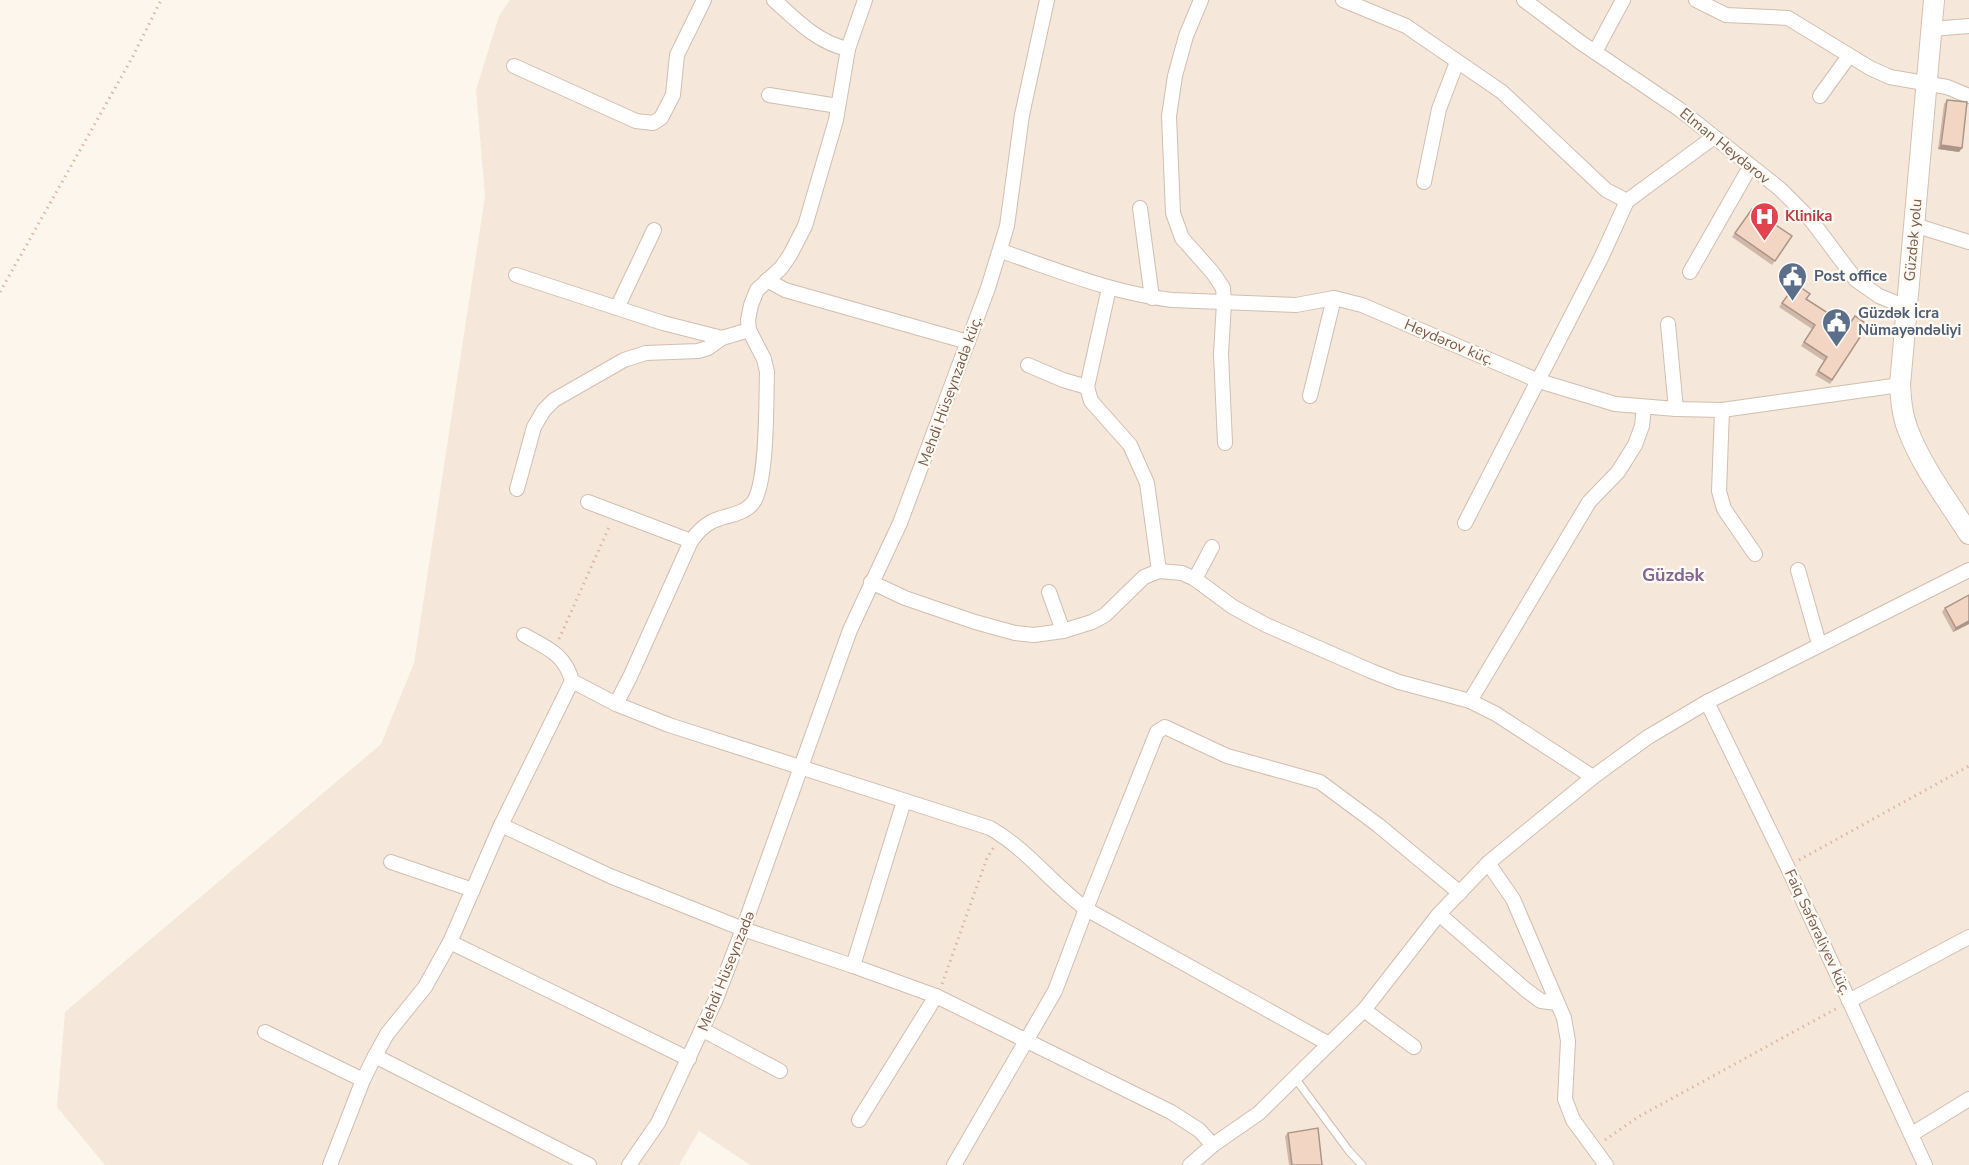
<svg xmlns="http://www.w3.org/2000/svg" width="1969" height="1165" font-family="'Nunito Sans',sans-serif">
  <rect width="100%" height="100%" fill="#fdf6ec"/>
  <!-- residential -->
  <path fill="#f5e8da" d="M510 0H1969V1165H750L699 1131 679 1165H105L57 1107 65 1012 381 744 414 663 485 196 476 90 499 16Z"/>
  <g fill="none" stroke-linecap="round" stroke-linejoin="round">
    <defs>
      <path id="lane" d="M1295 1078 1349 1151 1362 1165"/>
      <g id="street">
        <path d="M774 0C796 20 818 43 848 49"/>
        <path d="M1201 0 1186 36 1175 76 1169 116 1173 213 1182 238 1213 273 1223 288 1224 303 1221 354 1225 443"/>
        <path d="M1343 0 1406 26 1502 92 1606 190 1627 201 1714 137"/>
        <path d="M1524 0 1580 42 1679 109 1780 189 1811 220 1856 280 1879 296 1908 308"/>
        <path d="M1696 0 1726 15 1788 18 1870 68 1890 77 1947 87 1969 96"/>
        <path d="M1932 29 1969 26"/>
        <path d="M1595 52 1623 0"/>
        <path d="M514 66 636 121 653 123 661 118 673 95 677 55 704 0"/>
        <path d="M769 95 838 106"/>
        <path d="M1820 96 1849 56"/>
        <path d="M1424 182 1439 109 1457 62"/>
        <path d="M1140 208 1152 298"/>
        <path d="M1914 225 1969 242"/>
        <path d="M1001 251C1057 270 1112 293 1172 300L1296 305 1334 298 1362 305 1539 381 1615 404 1676 409 1722 410 1900 385"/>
        <path d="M1690 272 1750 167"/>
        <path d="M516 275 663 323 722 338 749 330"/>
        <path d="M767 280 785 290 968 342"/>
        <path d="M1109 288 1087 387 1091 401 1130 445 1147 483 1159 571"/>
        <path d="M617 308 654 230"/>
        <path d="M1668 324 1676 409"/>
        <path d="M1028 365 1063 380 1087 387"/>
        <path d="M1310 396 1334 298"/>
        <path d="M1722 410 1719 491 1724 509 1755 554"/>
        <path d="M517 489 534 427 544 410 554 400 624 360 646 353 698 351 708 348 722 338"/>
        <path d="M588 502 691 541"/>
        <path d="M1465 523 1601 258 1627 201"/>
        <path d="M1798 570 1819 644"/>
        <path d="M1195 579 1212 547"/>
        <path d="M871 582 905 598 975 622 1015 633 1034 635 1063 631 1092 622 1105 615 1144 577 1159 571 1182 573 1195 579 1233 607 1266 625 1371 671 1399 682 1470 701 1496 714 1593 777"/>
        <path d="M1049 592 1063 631"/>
        <path d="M524 635C547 648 565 654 572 681L616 704 669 725 990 828C1027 849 1052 884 1086 909L1329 1044 1364 1010 1439 914 1488 863 1593 777 1648 737 1707 702 1969 570"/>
        <path d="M1470 701 1589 502 1618 472 1635 445 1642 426 1644 407"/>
        <path d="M1707 702 1787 866 1925 1165"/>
        <path d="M616 704 630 677 691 541C696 534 702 527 711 522 724 515 741 516 752 504 768 487 766 398 767 372L764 359 749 330 748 320 751 305 757 290 781 268 790 255 805 226 836 120 848 49 865 0"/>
        <path d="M501 825 610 876 743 929 853 966 936 996 1171 1112 1199 1130 1213 1145"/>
        <path d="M391 862 473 890"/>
        <path d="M1488 863 1513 899 1564 1018 1568 1041 1565 1099 1573 1120 1606 1165"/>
        <path d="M1439 914 1526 990 1541 1001 1557 1003"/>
        <path d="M450 942 689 1059"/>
        <path d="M853 966 904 801"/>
        <path d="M1849 1001 1969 937"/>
        <path d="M1364 1010 1414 1047"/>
        <path d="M703 1030 780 1071"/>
        <path d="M265 1032 363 1080"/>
        <path d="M375 1056 589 1165"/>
        <path d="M859 1120 936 996"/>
        <path d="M1912 1134 1969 1099"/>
        <path d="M330 1165 363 1080 375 1056 387 1034 425 987 450 942 501 825 572 681"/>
        <path d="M629 1165 658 1123 716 999 743 929 850 630 900 523 988 288 1007 226 1022 115 1047 0"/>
        <path d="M954 1165 1055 991 1086 909 1157 732 1165 727 1227 756 1320 782 1378 825 1460 893"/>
        <path d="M1190 1165 1213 1145 1259 1113 1329 1044"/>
      </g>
      <path id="secondary" d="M1934 0 1900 385C1901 400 1902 415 1908 430 1922 467 1948 501 1969 534"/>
    </defs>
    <!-- lane casing -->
    <use href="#lane" stroke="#d1beb0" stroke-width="9"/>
    <!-- street casing -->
    <use href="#street" stroke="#d1beb0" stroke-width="16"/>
    <!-- secondary casing -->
    <use href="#secondary" stroke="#d6c0b0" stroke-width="22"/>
    <!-- path -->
    <g stroke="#d9b8a5" stroke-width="3" stroke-dasharray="1.5 4.5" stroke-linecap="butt">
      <path d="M0 292 132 58 161 0"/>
      <path d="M559 639 610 525"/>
      <path d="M1799 860 1969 766"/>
      <path d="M942 984 987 858 994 847"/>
      <path d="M1605 1140 1638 1117 1839 1007"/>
    </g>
    <!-- lane -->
    <use href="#lane" stroke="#fff" stroke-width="7"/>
    <!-- street -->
    <use href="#street" stroke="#fff" stroke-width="14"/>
    <!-- secondary -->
    <use href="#secondary" stroke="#fff" stroke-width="20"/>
  </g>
  <!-- wall -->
  <g fill="#d1b7a8">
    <path d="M1947 100 1962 148 1959 152 1938 149 1944 104Z"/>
    <path d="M1752 209 1792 236 1772 265 1732 237Z"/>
    <path d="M1796 284 1806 299 1848 326 1868 325 1830 384 1815 375 1824 361 1801 346 1812 329 1779 307Z"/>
    <path d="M1969 595V624L1953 632 1942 612 1945 608Z"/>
    <path d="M1288 1133 1322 1165H1289L1285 1136Z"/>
  </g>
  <!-- shaded-wall -->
  <g fill="#aa9588">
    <path d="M1941 145 1962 148 1959 152 1938 149Z"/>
    <path d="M1969 621V624L1953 632 1956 628Z"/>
  </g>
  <!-- building -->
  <g fill="#f3d5c3" stroke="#aa9588" stroke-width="1.5">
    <path d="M1947 100 1967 102 1962 148 1941 145Z"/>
    <path d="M1752 209 1792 236 1775 261 1735 233Z"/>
    <path d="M1796 284 1810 294 1806 299 1848 326 1855 316 1868 325 1832 380 1818 371 1827 357 1804 342 1815 325 1782 303Z"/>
    <path d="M1969 595V621L1956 628 1945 608Z"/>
    <path d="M1318 1128 1322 1165H1292L1288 1133Z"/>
  </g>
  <!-- icons -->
  <defs>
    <symbol id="hospital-pin" viewBox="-11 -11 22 30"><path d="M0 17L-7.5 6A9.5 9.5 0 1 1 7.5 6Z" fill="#e0444e" stroke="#fffaf3"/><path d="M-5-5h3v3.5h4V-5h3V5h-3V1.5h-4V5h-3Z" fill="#fff"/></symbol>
    <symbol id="civic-pin" viewBox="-11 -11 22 30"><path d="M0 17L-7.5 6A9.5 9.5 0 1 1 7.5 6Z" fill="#5c6f8a" stroke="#fffaf3"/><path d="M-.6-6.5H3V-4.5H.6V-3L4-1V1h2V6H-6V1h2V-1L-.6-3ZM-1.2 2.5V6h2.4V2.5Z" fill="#fff"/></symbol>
  </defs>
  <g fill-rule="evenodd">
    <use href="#hospital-pin" x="1748" y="200" width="33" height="45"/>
    <use href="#civic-pin" x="1776" y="260" width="33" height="45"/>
    <use href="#civic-pin" x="1820" y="306" width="33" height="45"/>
  </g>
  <g text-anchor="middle" stroke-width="4.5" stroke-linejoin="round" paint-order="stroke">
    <!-- street labels -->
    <g font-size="15" fill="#7a5c4d" stroke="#fffaf3">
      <text transform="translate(1725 146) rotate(39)" y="5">Elman Heydərov</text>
      <text transform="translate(1913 240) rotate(-85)" y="5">Güzdək yolu</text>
      <text transform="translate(1449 342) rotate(23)" y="5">Heydərov küç.</text>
      <text transform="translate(950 391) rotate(-70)" y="5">Mehdi Hüseynzadə küç.</text>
      <text transform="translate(1818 932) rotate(65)" y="5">Faiq Səfərəliyev küç.</text>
      <text transform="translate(726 971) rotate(-68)" y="5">Mehdi Hüseynzadə</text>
    </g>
    <!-- health labels -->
    <g font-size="15" font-weight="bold" fill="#be3a42" stroke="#fffaf3" text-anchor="start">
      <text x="1785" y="221">Klinika</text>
    </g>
    <!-- service labels -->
    <g font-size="15" font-weight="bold" fill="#4e5e75" stroke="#fffaf3" text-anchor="start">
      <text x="1814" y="281">Post office</text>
      <text x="1858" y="318">Güzdək İcra<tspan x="1858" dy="17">Nümayəndəliyi</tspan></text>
    </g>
    <!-- quarter labels -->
    <g font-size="18" font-weight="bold" fill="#846695" stroke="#fffaf3">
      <text x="1673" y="581">Güzdək</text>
    </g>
  </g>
</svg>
